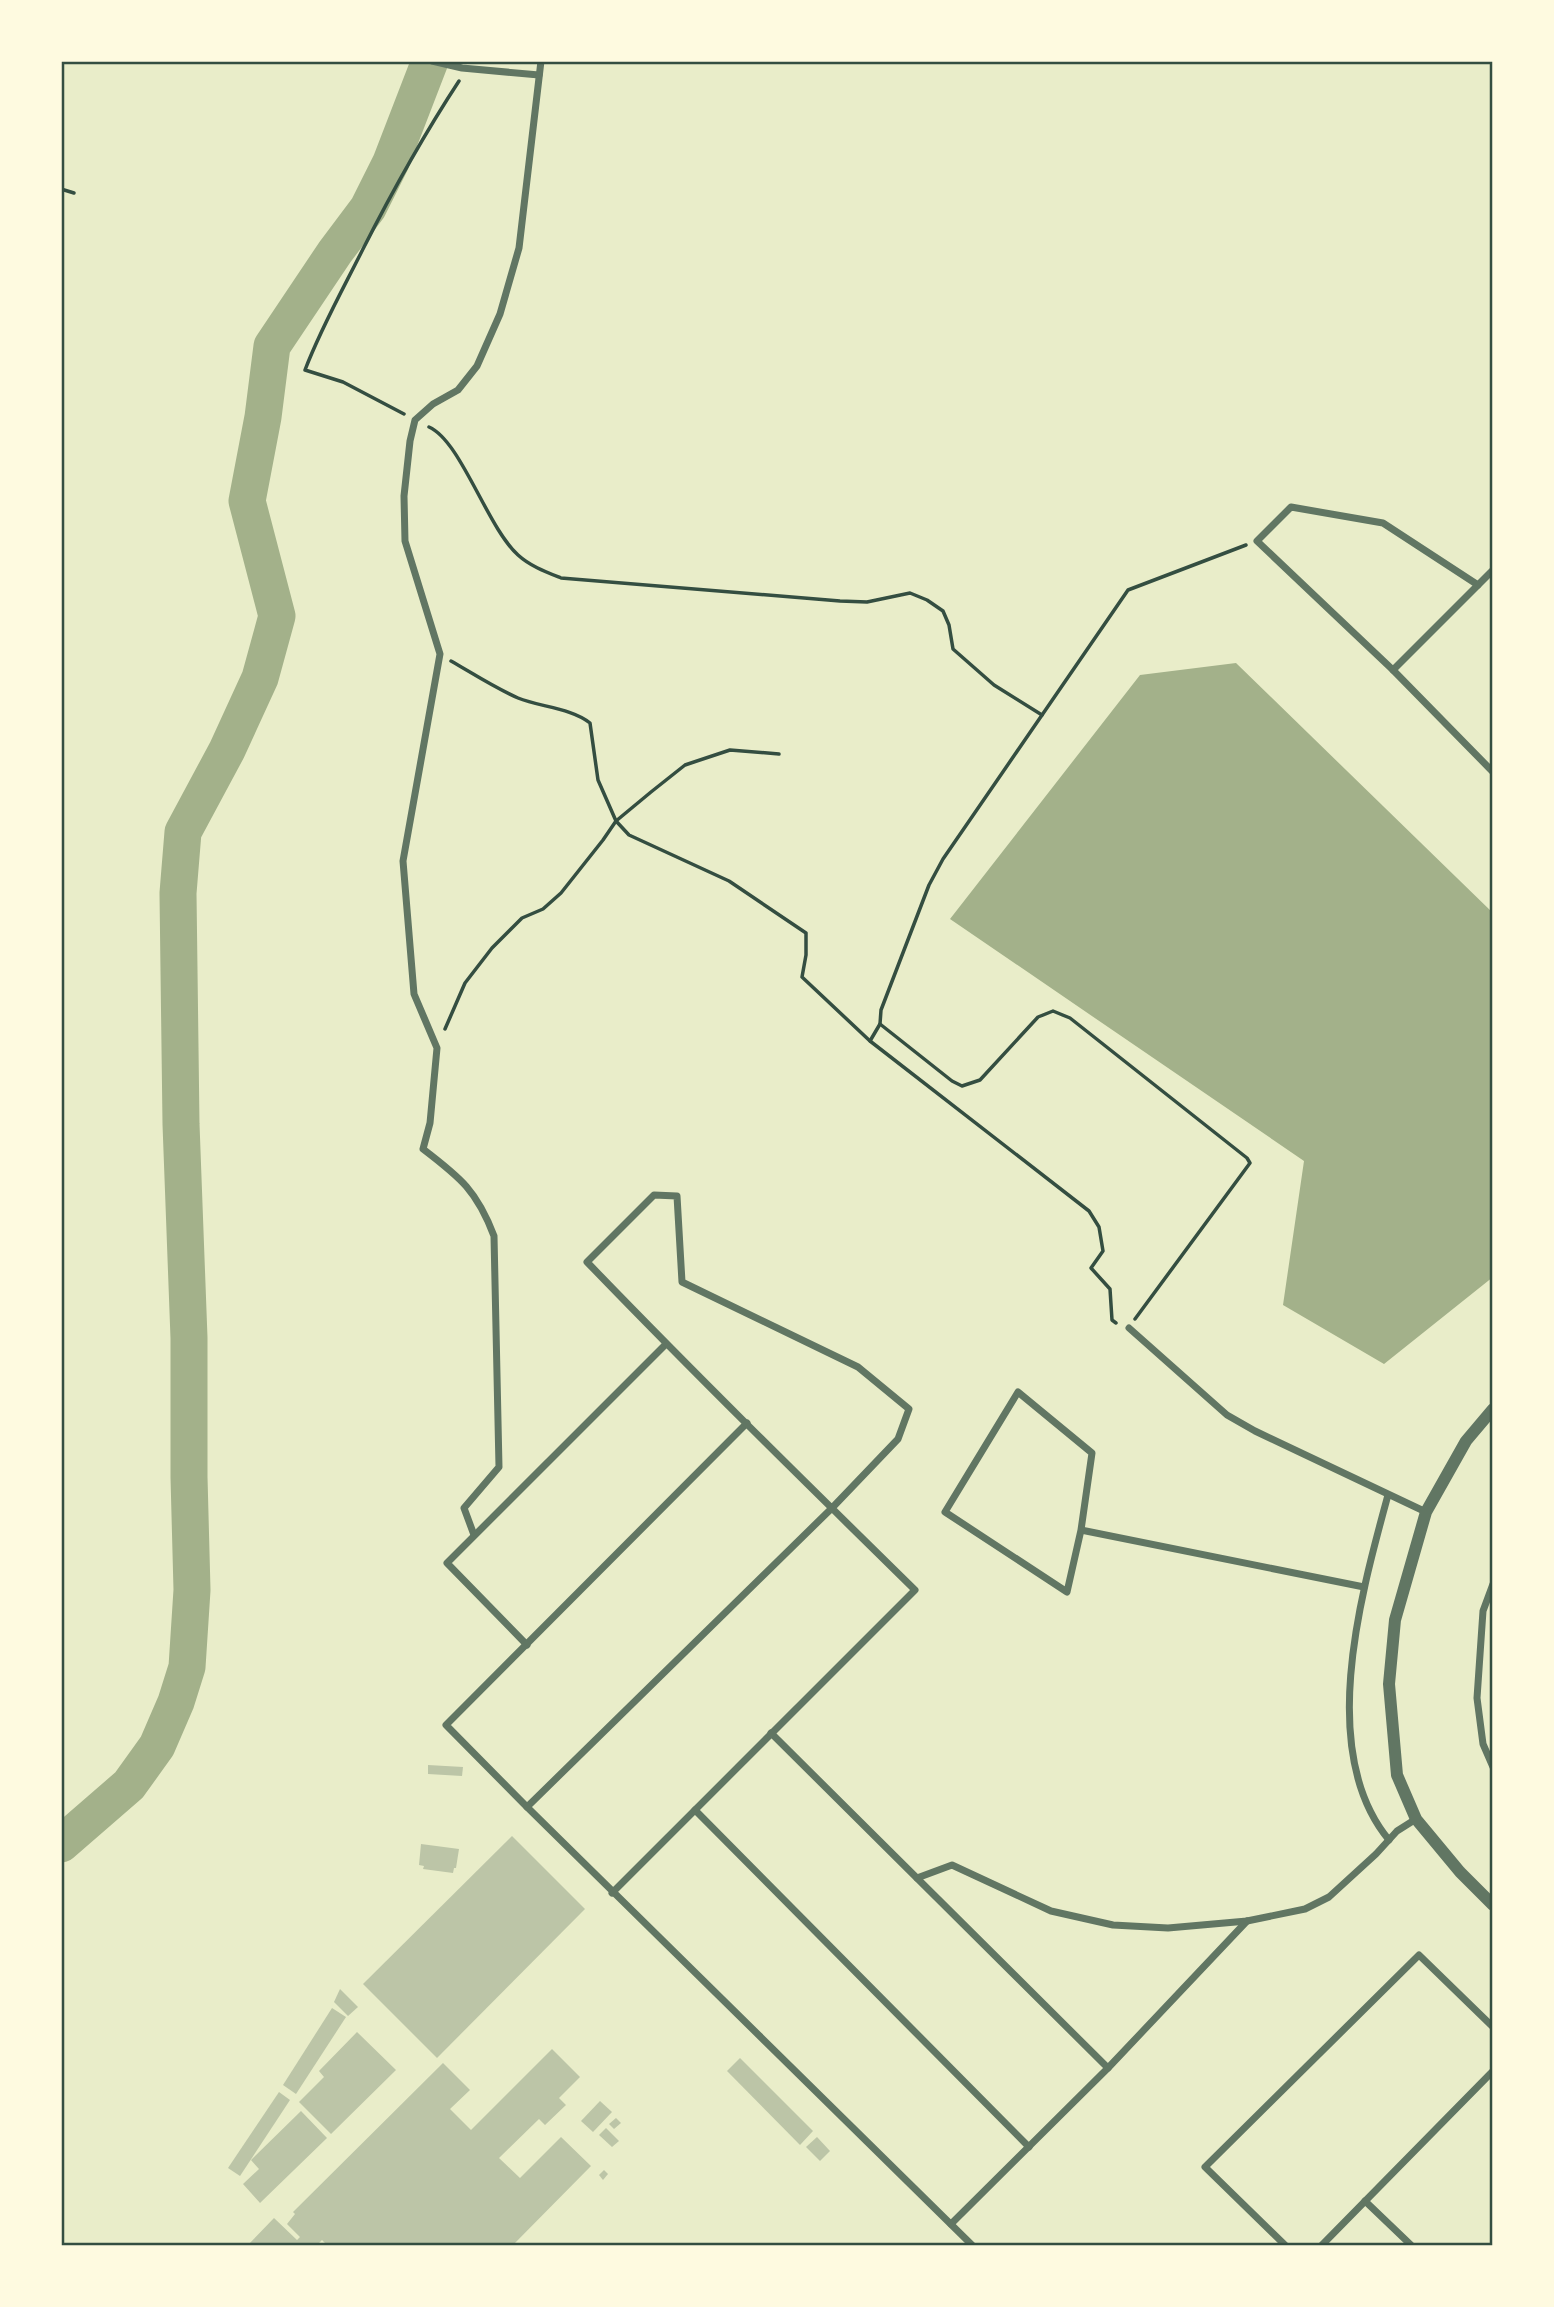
<svg xmlns="http://www.w3.org/2000/svg" width="1554" height="2307" font-family="Literata,serif">
  <rect width="100%" height="100%" fill="#e9edc9"/>
  <!-- water -->
  <path fill="#a3b18a" d="M1236 663 1493 913V1277L1384 1364 1283 1305 1304 1161 950 919 1140 675Z"/>
  <g fill="none" stroke-linecap="round" stroke-linejoin="round">
    <!-- river -->
    <path stroke="#a3b18a" stroke-width="37" d="M61 1844 129 1785 157 1746 176 1702 187 1667 192 1590 189 1477V1338L181 1124 178 893 183 832 227 750 260 678 277 616 247 501 263 417 272 346 335 252 368 208 391 162 430 61"/>
  </g>
  <!-- building -->
  <g fill="#bcc5a7">
    <path d="M428 1765 463 1767 462 1776 428 1774Z"/>
    <path d="M512 1836 585 1909 437 2058 363 1984Z"/>
    <path d="M421 1844 459 1849 456 1868H454L453 1873 423 1869 424 1866 419 1865Z"/>
    <path d="M340 1989 358 2007 348 2016 334 2002Z"/>
    <path d="M332 2008 346 2017 296 2094 283 2085Z"/>
    <path d="M357 2032 396 2070 331 2134 299 2102 324 2077 319 2071Z"/>
    <path d="M552 2049 580 2077 559 2098 566 2105 545 2125 539 2119 499 2158 520 2178 561 2137 591 2166 512 2246H328L322 2240 316 2246H247L274 2218 297 2240 300 2237 287 2224 295 2214 293 2212 443 2063 470 2090 450 2109 471 2130Z"/>
    <path d="M740 2058 813 2131 800 2145 727 2071Z"/>
    <path d="M279 2092 290 2100 240 2176 228 2168Z"/>
    <path d="M600 2101 612 2112 593 2132 581 2121Z"/>
    <path d="M301 2111 327 2138 260 2203 243 2184 259 2169 251 2160Z"/>
    <path d="M616 2118 621 2123 614 2129 609 2124Z"/>
    <path d="M606 2128 619 2141 612 2147 599 2135Z"/>
    <path d="M817 2137 830 2151 820 2161 806 2147Z"/>
    <path d="M604 2170 608 2174 603 2180 599 2175Z"/>
  </g>
  <g fill="none" stroke-linecap="round" stroke-linejoin="round">
    <!-- path -->
    <g stroke="#344e41" stroke-width="3.5">
      <path d="M61 189 74 193"/>
      <path d="M404 414 343 382 305 370C321 328 343 289 363 249 393 190 423 136 459 81"/>
      <path d="M429 427C461 441 487 527 518 555 530 566 546 572 561 578L840 601 867 602 910 593 927 600 943 611 949 625 953 649 994 685 1042 715"/>
      <path d="M451 661C472 673 495 688 518 698 540 707 571 708 590 723L598 780 616 821 629 835 729 881 806 933V955L802 977 870 1041 1089 1211 1099 1227 1103 1251 1091 1268 1110 1289 1112 1320 1116 1323"/>
      <path d="M445 1029 465 983 492 948 522 918 543 909 561 893 603 840 616 821 651 792 685 765 730 750 779 754"/>
      <path d="M870 1041 880 1024"/>
      <path d="M1135 1319 1250 1163 1247 1158 1070 1018 1053 1011 1038 1017 980 1080 962 1086 952 1081 880 1024 881 1010 929 885 943 859 1128 590 1246 545"/>
    </g>
    <!-- minor -->
    <g stroke="#617663" stroke-width="7">
      <path d="M432 61 462 68 539 75"/>
      <path d="M1478 585 1383 523 1291 507 1257 541 1393 670 1493 772"/>
      <path d="M1393 670 1493 570"/>
      <path d="M1129 1328 1227 1415 1255 1431 1426 1512"/>
      <path d="M1388 1495C1361 1594 1316 1752 1389 1840"/>
      <path d="M1081 1530 1092 1453 1018 1392 945 1512 1067 1592 1081 1530 1364 1587"/>
      <path d="M474 1535 464 1508 499 1467 494 1236C477 1191 461 1178 423 1149L430 1123 437 1048 414 994 403 861 440 654 405 541 404 496 410 441 415 420 433 404 458 390 477 366 500 314 519 248 541 61"/>
      <path d="M1493 1584 1483 1611 1477 1698 1483 1744 1493 1767"/>
      <path d="M527 1645 447 1563 666 1344"/>
      <path d="M771 1733 1108 2068"/>
      <path d="M527 1807 446 1725 747 1423"/>
      <path d="M695 1810 1029 2147"/>
      <path d="M917 1878 952 1865 1051 1911 1113 1925 1168 1928 1247 1921 1305 1909 1329 1897 1376 1854 1397 1831 1416 1819"/>
      <path d="M612 1893 915 1590C805 1482 694 1373 587 1262L654 1195 677 1196 682 1282 858 1367 909 1409 898 1439 832 1508 527 1807 973 2246"/>
      <path d="M1365 2201 1412 2246"/>
      <path d="M951 2224 1108 2068 1247 1921"/>
      <path d="M1286 2246 1205 2167 1419 1955 1493 2027"/>
      <path d="M1321 2246 1493 2071"/>
    </g>
    <!-- tertiary -->
    <path stroke="#617663" stroke-width="12" d="M1493 1409 1466 1441 1426 1512 1395 1620 1389 1684 1397 1775 1416 1819 1460 1872 1493 1905"/>
  </g>
  <!-- border -->
  <rect width="1554" height="2307" fill="none" stroke="#fefae0" stroke-width="126"/>
  <rect x="63" y="63" width="1428" height="2181" fill="none" stroke="#344e41" stroke-width="2.5"/>
</svg>
